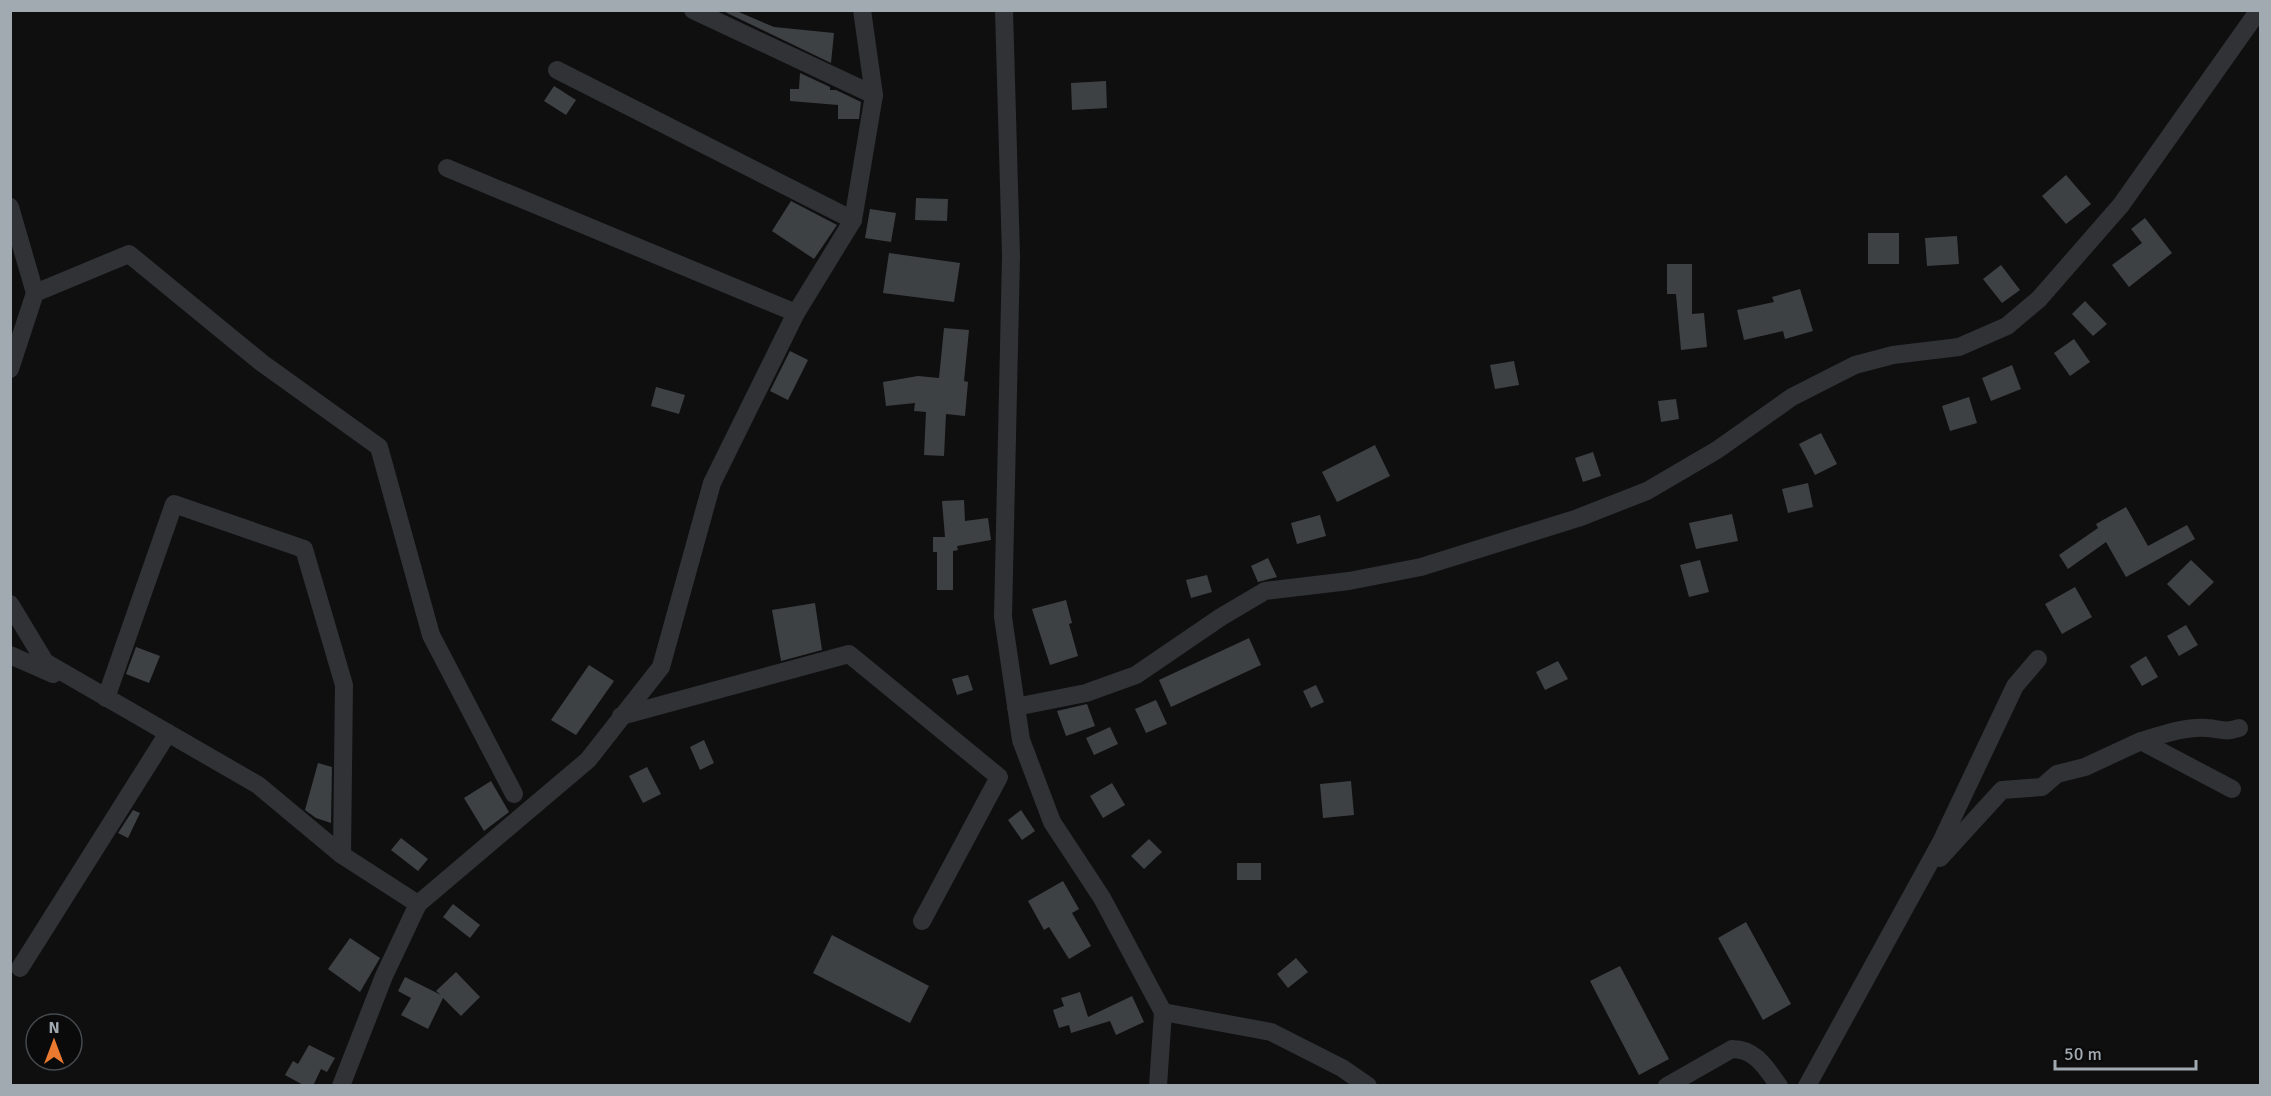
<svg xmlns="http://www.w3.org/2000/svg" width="2271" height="1096" font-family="Signika,sans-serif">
  <rect width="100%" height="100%" fill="#0f0f10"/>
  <!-- building -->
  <g fill="#3e4143">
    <path d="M721 10H734L774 27 834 33 831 63Z"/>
    <path d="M800 73 830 87V90H836L861 102 859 119H838V105L790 101V89H799Z"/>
    <path d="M1106 81 1107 108 1072 110 1071 83Z"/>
    <path d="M554 86 576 100 566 115 544 101Z"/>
    <path d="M2066 175 2091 204 2066 224 2042 196Z"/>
    <path d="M916 198 948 199 947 221 915 220Z"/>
    <path d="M791 201 837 225 814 259 772 231Z"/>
    <path d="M870 209 896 213 891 242 865 238Z"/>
    <path d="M2145 218 2172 253 2129 287 2112 265 2142 243 2131 229Z"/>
    <rect x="1868" y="233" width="31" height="31"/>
    <path d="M1957 236 1959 264 1927 266 1925 238Z"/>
    <path d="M889 253 960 263 954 302 883 293Z"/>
    <path d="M1667 264H1692V314L1704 313 1707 347 1681 350 1676 294H1667Z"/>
    <path d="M2001 265 2020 290 2002 303 1983 279Z"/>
    <path d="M1800 289 1813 331 1785 339 1783 331 1744 340 1737 310 1774 302 1772 297Z"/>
    <path d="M2085 301 2107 324 2093 336 2072 314Z"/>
    <path d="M944 328 969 330 964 381 968 382 965 416 946 414 944 456 924 455 926 412 914 411 915 403 886 406 883 382 918 376 939 378Z"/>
    <path d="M2074 339 2090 362 2070 376 2054 353Z"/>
    <path d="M790 351 808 360 788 400 770 391Z"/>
    <path d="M1514 361 1519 385 1495 389 1490 365Z"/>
    <path d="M2012 365 2021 389 1991 401 1982 378Z"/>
    <path d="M656 387 685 395 679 414 651 406Z"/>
    <path d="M1969 397 1977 423 1950 431 1942 406Z"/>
    <path d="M1676 399 1679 419 1661 422 1658 401Z"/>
    <path d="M1821 433 1837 464 1815 475 1799 444Z"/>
    <path d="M1375 445 1390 476 1337 502 1322 472Z"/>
    <path d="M1593 452 1601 476 1583 482 1575 458Z"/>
    <path d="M1808 483 1813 507 1788 513 1782 489Z"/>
    <path d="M964 500 965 521 988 518 991 540 957 546 958 550 953 551V590H937V552H933V537H945L942 501Z"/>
    <path d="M2126 507 2148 546 2187 525 2195 539 2126 577 2106 542 2068 569 2059 555 2098 528 2096 524Z"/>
    <path d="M1732 514 1738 541 1696 549 1689 523Z"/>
    <path d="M1320 515 1326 536 1297 544 1291 523Z"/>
    <path d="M1268 558 1277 577 1258 582 1251 566Z"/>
    <path d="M1700 560 1709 592 1689 597 1680 565Z"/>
    <path d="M2191 560 2214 582 2189 606 2167 584Z"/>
    <path d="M1207 575 1212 592 1191 598 1186 580Z"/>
    <path d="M2075 587 2092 617 2062 634 2045 604Z"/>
    <path d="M1066 600 1072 623 1069 624 1078 656 1050 665 1032 609Z"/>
    <path d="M815 603 822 650 781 661 772 610Z"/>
    <path d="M2186 625 2198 645 2179 656 2167 636Z"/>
    <path d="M1249 638 1261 665 1171 707 1159 680Z"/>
    <path d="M136 647 160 656 149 683 126 674Z"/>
    <path d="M2146 656 2158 677 2142 686 2130 666Z"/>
    <path d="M1558 661 1568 679 1545 690 1536 672Z"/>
    <path d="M589 665 614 681 576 735 551 720Z"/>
    <path d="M968 675 973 690 957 695 952 679Z"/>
    <path d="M1316 685 1324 702 1311 708 1303 691Z"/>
    <path d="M1156 700 1167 724 1146 733 1135 709Z"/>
    <path d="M1087 704 1095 726 1066 736 1057 711Z"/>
    <path d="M1110 727 1118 744 1094 755 1086 738Z"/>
    <path d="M704 740 714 763 700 770 690 747Z"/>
    <path d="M318 763 332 767 331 823 316 818 305 810Z"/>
    <path d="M647 767 661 794 643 803 629 776Z"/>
    <path d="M491 781 509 812 484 831 464 798Z"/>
    <path d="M1351 781 1354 815 1323 818 1320 784Z"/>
    <path d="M1112 783 1125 805 1103 818 1090 796Z"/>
    <path d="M133 810 140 813 128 838 118 833Z"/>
    <path d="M1021 810 1035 831 1022 840 1008 820Z"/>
    <path d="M401 838 428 859 418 871 391 850Z"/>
    <path d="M1149 839 1162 852 1144 869 1131 856Z"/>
    <rect x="1237" y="863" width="24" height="17"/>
    <path d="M1063 881 1079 909 1072 913 1091 946 1069 959 1049 927 1044 930 1028 901Z"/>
    <path d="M453 904 480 925 470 938 443 917Z"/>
    <path d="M1746 922 1791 1004 1763 1020 1718 938Z"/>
    <path d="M832 935 929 986 910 1023 813 973Z"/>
    <path d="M350 938 380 958 360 992 328 969Z"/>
    <path d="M1296 958 1308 972 1288 988 1277 974Z"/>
    <path d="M1620 966 1669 1059 1639 1075 1590 981Z"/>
    <path d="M456 972 480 997 461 1016 443 998 428 1029 401 1015 411 998 398 991 405 977 441 995 436 991Z"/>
    <path d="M1080 992 1088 1017 1132 996 1144 1022 1116 1035 1110 1021 1071 1033 1069 1025 1059 1028 1053 1010 1064 1006 1061 998Z"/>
    <path d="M309 1045 335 1058 327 1072 321 1069 313 1086H305L285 1075 293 1061 298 1064Z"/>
  </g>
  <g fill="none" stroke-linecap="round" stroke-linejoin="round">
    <!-- street -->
    <g stroke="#303235" stroke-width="18">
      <path d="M693 10 874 95"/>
      <path d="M1004 10 1011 256 1003 617 1021 740 1052 822 1102 898 1163 1012 1158 1086"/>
      <path d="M557 70 853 220"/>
      <path d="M447 168 796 313"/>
      <path d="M10 207 35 293 129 254 262 363 379 447 431 635 514 794"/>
      <path d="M10 369 35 293"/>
      <path d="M10 604 45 662 258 785 342 855 418 904 384 976 341 1086"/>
      <path d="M10 655 53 674"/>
      <path d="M106 698 174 504 304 549 344 685 342 855"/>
      <path d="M1016 707 1086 693 1136 675 1221 617 1265 591 1349 581 1421 567 1578 518 1647 491 1717 450 1792 397 1855 365 1893 355 1959 347 2007 326 2039 299 2121 205 2259 10"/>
      <path d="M621 716 849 654 999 777 922 921"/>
      <path d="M2141 741C2161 735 2186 726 2207 728 2222 729 2223 733 2239 728"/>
      <path d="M1940 858 2002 790 2042 787 2057 774 2085 767 2141 741 2232 789"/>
      <path d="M418 904 588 760 661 667 712 483 796 313 853 220 874 95 862 10"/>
      <path d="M20 968 168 733"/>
      <path d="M1163 1012 1271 1032 1342 1068 1368 1086"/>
      <path d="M1667 1086 1732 1049C1756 1049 1766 1068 1779 1086"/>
      <path d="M1807 1086 1941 842 2015 686 2038 659"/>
    </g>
  </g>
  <!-- border -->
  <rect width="2271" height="1096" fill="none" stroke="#a1aab1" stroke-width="24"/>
  <!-- north arrow -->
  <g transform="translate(54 1042)"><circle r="28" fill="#0a0a0b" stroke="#464a4d" stroke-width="1.5"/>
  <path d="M0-4.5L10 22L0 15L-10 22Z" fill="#e97a2f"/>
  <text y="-9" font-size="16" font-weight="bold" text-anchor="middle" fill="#a1aab1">N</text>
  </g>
  <!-- scale -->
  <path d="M2055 1060v9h141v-9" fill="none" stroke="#a1aab1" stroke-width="3"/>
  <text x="2064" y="1060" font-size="18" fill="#a1aab1" stroke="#0a0a0b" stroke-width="4.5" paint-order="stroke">50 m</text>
</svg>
